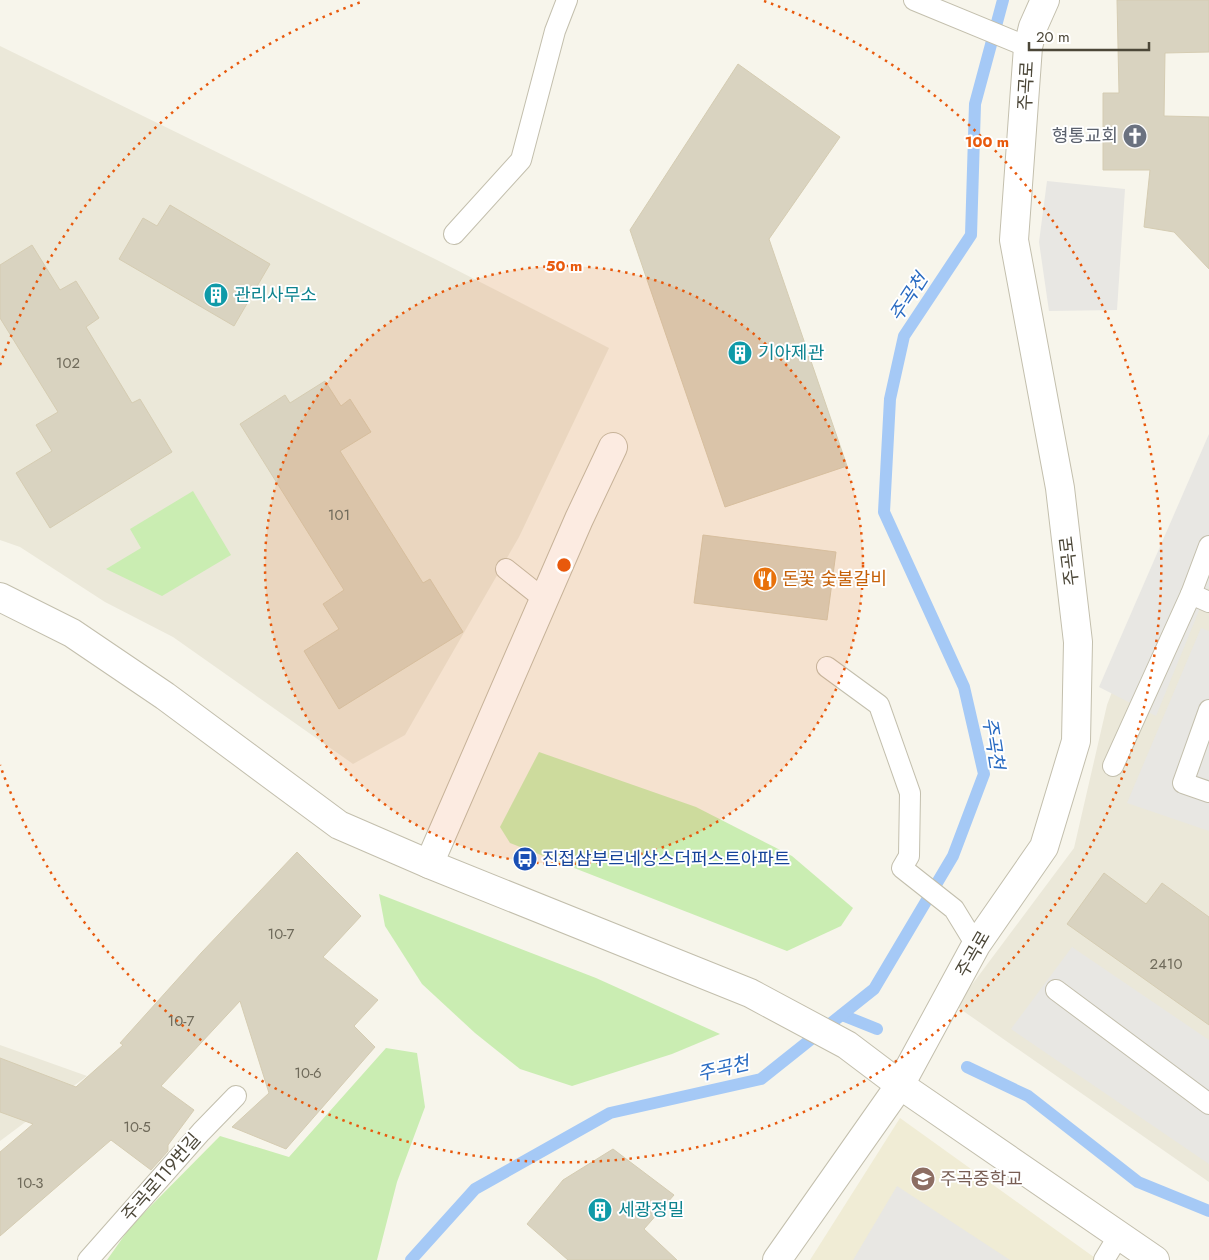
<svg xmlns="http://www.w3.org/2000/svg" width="1209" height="1260" font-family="Jost,'Noto Sans KR',sans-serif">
  <rect width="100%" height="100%" fill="#f7f5eb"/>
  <!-- residential -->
  <g fill="#ebe8d9">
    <path d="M0 46 435 259 609 348 519 537 405 735 353 764 173 637 105 602 20 547 0 540Z"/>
    <path d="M1209 437V1182L956 1006 1074 848 1107 705Z"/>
    <path d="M0 1045 87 1076 0 1141Z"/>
  </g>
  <!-- education -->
  <path fill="#f0ecd5" d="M900 1118 1098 1260H810Z"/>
  <!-- green -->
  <g fill="#caedb2">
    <path d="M193 491 231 555 162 596 106 569 141 548 130 529Z"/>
    <path d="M539 752 696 807 792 856 853 908 841 926 787 951 510 843 500 827Z"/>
    <path d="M379 894 596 978 720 1034 672 1054 572 1086 520 1069 475 1033 422 984 385 926Z"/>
    <path d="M386 1048 417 1053 425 1107 397 1182 377 1260H107L131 1226 220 1136 289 1157Z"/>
  </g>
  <!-- parking -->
  <g fill="#e8e7e3">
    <path d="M1047 181 1125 189 1117 310 1049 311 1039 242Z"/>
    <path d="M1209 434V586L1156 716 1099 687Z"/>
    <path d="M1201 628 1209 631V831L1127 803Z"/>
    <path d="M1072 947 1209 1040V1164L1011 1029Z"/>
    <path d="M897 1186 1010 1260H853Z"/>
  </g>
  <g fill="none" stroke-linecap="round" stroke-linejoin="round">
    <!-- stream -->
    <g stroke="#a5c9f6" stroke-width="12">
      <path d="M842 1015 877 1029"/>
      <path d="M967 1067 1028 1096 1138 1182 1209 1211"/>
      <path d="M411 1260 475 1189 610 1113 761 1079 874 989 953 856 984 774 964 687 884 512 890 399 904 336 971 235 975 104 1003 0"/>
    </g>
  </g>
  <!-- building -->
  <g fill="#d9d3c0" stroke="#d5ccb2">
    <path d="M1117 0H1209V52L1165 53 1164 116 1209 117V269L1174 232 1144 227 1150 170H1103V93H1119Z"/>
    <path d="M738 64 840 137 769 239 847 466 725 507 630 230Z"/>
    <path d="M170 205 270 264 234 326 119 259 143 218 157 226Z"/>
    <path d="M32 245 60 290 76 281 99 318 86 327 132 403 140 399 172 452 50 528 16 473 52 451 36 425 58 412 0 318V265Z"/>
    <path d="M325 381 341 406 350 399 371 432 340 451 423 583 430 579 463 632 339 709 304 651 339 629 323 604 344 590 240 424 285 395 290 403Z"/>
    <path d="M703 535 836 552 827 620 694 603Z"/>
    <path d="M297 852 361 916 323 957 378 1000 354 1026 375 1047 286 1149 232 1127 269 1093 240 1001 161 1086 194 1110 168 1145V1151L151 1170 111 1140 0 1236V1152L33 1124 0 1112V1058L76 1087 123 1045 120 1043 202 952Z"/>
    <path d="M1104 873 1146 904 1162 883 1209 917V1025L1067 924Z"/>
    <path d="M613 1149 674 1195 644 1229 677 1260H568L527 1224 563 1180Z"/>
  </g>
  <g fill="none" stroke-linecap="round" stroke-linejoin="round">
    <defs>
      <g id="lane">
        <path d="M914 0 1028 47"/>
        <path d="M454 234 521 160 555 31 567 0"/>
        <path d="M506 569 545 600"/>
        <path d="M1191 594 1209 602"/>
        <path d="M827 667 879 705 910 793 909 856 902 868 954 909 976 945"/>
        <path d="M1209 710 1183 783 1209 792"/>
        <path d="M1113 766 1191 594 1209 546"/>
        <path d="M1056 990 1209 1104"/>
        <path d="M88 1260 201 1132 236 1096"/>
        <path d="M1104 1260 1119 1235"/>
      </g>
      <g id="street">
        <path d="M0 597 72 633 165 696 339 825 429 864 750 993 847 1045 900 1085 1155 1260"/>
        <path d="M429 864 579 519 613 447"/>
        <path d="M777 1260 900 1085 976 945 1044 847 1076 741 1078 642 1060 488 1014 240 1028 47 1033 27 1045 0"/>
      </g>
    </defs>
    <!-- lane casing -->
    <use href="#lane" stroke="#c3bfad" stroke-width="22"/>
    <!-- street casing -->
    <use href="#street" stroke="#c3bfad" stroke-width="30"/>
    <!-- lane -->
    <use href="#lane" stroke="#fff" stroke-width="20"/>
    <!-- street -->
    <use href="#street" stroke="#fff" stroke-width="28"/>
  </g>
  <!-- distance rings -->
  <circle cx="564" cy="565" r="299" fill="#e8590c" fill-opacity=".12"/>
  <g fill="none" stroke="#e8590c" stroke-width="2.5" stroke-dasharray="2.5 5">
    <circle cx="564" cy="565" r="299"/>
    <path d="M0 365A598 598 0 0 1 364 1M764 1A598 598 0 1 1 0 765"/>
  </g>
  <!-- icons -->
  <defs>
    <symbol id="church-disc" viewBox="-11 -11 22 22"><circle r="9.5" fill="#6b7280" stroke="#fff"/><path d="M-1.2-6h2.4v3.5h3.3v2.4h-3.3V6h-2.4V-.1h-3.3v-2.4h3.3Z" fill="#fff"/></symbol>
    <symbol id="building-disc" viewBox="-11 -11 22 22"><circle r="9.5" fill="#0f9aa8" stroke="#fff"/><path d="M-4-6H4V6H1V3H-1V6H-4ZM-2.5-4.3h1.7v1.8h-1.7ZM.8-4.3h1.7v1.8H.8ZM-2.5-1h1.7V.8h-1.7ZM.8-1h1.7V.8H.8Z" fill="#fff"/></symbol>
    <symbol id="restaurant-disc" viewBox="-11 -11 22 22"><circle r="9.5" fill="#e8710a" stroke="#fff"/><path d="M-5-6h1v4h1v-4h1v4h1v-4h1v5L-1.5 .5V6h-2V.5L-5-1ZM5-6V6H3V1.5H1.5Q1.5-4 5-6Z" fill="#fff"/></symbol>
    <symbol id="bus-disc" viewBox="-11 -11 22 22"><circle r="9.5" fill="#1a4fb4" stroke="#fff"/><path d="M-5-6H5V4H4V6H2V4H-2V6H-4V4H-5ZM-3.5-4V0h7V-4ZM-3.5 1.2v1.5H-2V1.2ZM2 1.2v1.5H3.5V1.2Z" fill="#fff"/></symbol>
    <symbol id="school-disc" viewBox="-11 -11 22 22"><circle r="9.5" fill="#8d6e63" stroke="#fff"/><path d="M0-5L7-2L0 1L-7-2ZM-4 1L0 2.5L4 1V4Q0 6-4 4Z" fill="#fff"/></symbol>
  </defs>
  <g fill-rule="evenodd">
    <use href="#church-disc" x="1121" y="122" width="28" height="28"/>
    <use href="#building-disc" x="202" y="281" width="28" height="28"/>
    <use href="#building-disc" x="726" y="339" width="28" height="28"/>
    <use href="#restaurant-disc" x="751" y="565" width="28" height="28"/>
    <use href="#bus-disc" x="511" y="845" width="28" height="28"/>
    <use href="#school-disc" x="909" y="1165" width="28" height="28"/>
    <use href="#building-disc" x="586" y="1196" width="28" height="28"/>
  </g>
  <g text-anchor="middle" stroke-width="4" stroke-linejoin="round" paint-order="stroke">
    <!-- number labels -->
    <g font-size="15" fill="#6f6a5a">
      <text x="68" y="368">102</text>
      <text x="339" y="520">101</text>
      <text x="281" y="939">10-7</text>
      <text x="1166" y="969">2410</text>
      <text x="181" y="1026">10-7</text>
      <text x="308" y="1078">10-6</text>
      <text x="137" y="1132">10-5</text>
      <text x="30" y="1188">10-3</text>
    </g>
    <!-- street labels -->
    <g font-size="18" fill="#4c4738" stroke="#fff">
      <text transform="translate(1026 86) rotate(-87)" y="6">주곡로</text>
      <text transform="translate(1069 561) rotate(-97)" y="6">주곡로</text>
      <text transform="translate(973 954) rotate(-60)" y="6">주곡로</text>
      <text transform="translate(161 1177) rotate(-49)" y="6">주곡로119번길</text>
    </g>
    <!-- worship labels -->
    <g font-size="18" fill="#5b616d" stroke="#fff" text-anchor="end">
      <text x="1118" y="142">형통교회</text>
    </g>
    <!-- culture labels -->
    <g font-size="18" fill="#0d838f" stroke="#fff" text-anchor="start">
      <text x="234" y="301">관리사무소</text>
      <text x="758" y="359">기아제관</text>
      <text x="618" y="1216">세광정밀</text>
    </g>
    <!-- food labels -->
    <g font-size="18" fill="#c56008" stroke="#fff" text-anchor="start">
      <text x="782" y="585">돈꽃 숯불갈비</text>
    </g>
    <!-- transit labels -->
    <g font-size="18" fill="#164399" stroke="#fff" text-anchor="start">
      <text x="542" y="865">진접삼부르네상스더퍼스트아파트</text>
    </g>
    <!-- education labels -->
    <g font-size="18" fill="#785e54" stroke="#fff" text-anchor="start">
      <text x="940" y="1185">주곡중학교</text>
    </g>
    <!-- water labels -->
    <g font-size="19" font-style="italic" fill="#286ac1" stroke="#fff">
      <text transform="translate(908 297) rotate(-57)" y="7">주곡천</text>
      <text transform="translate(994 743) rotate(81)" y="7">주곡천</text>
      <text transform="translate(723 1068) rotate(-13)" y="7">주곡천</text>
    </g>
  </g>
  <circle cx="564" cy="565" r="8" fill="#e8590c" stroke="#fff" stroke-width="2.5"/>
  <g font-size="15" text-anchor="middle" font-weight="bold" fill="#e8590c" stroke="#fff" stroke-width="4" stroke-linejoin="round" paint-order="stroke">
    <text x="987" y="147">100 m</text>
    <text x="564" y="271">50 m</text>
  </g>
  <!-- scale -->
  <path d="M1029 42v8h120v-8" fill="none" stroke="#4c4738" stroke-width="2.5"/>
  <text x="1036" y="42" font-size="15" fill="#4c4738" stroke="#ffffff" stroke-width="4" paint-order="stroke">20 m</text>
</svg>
